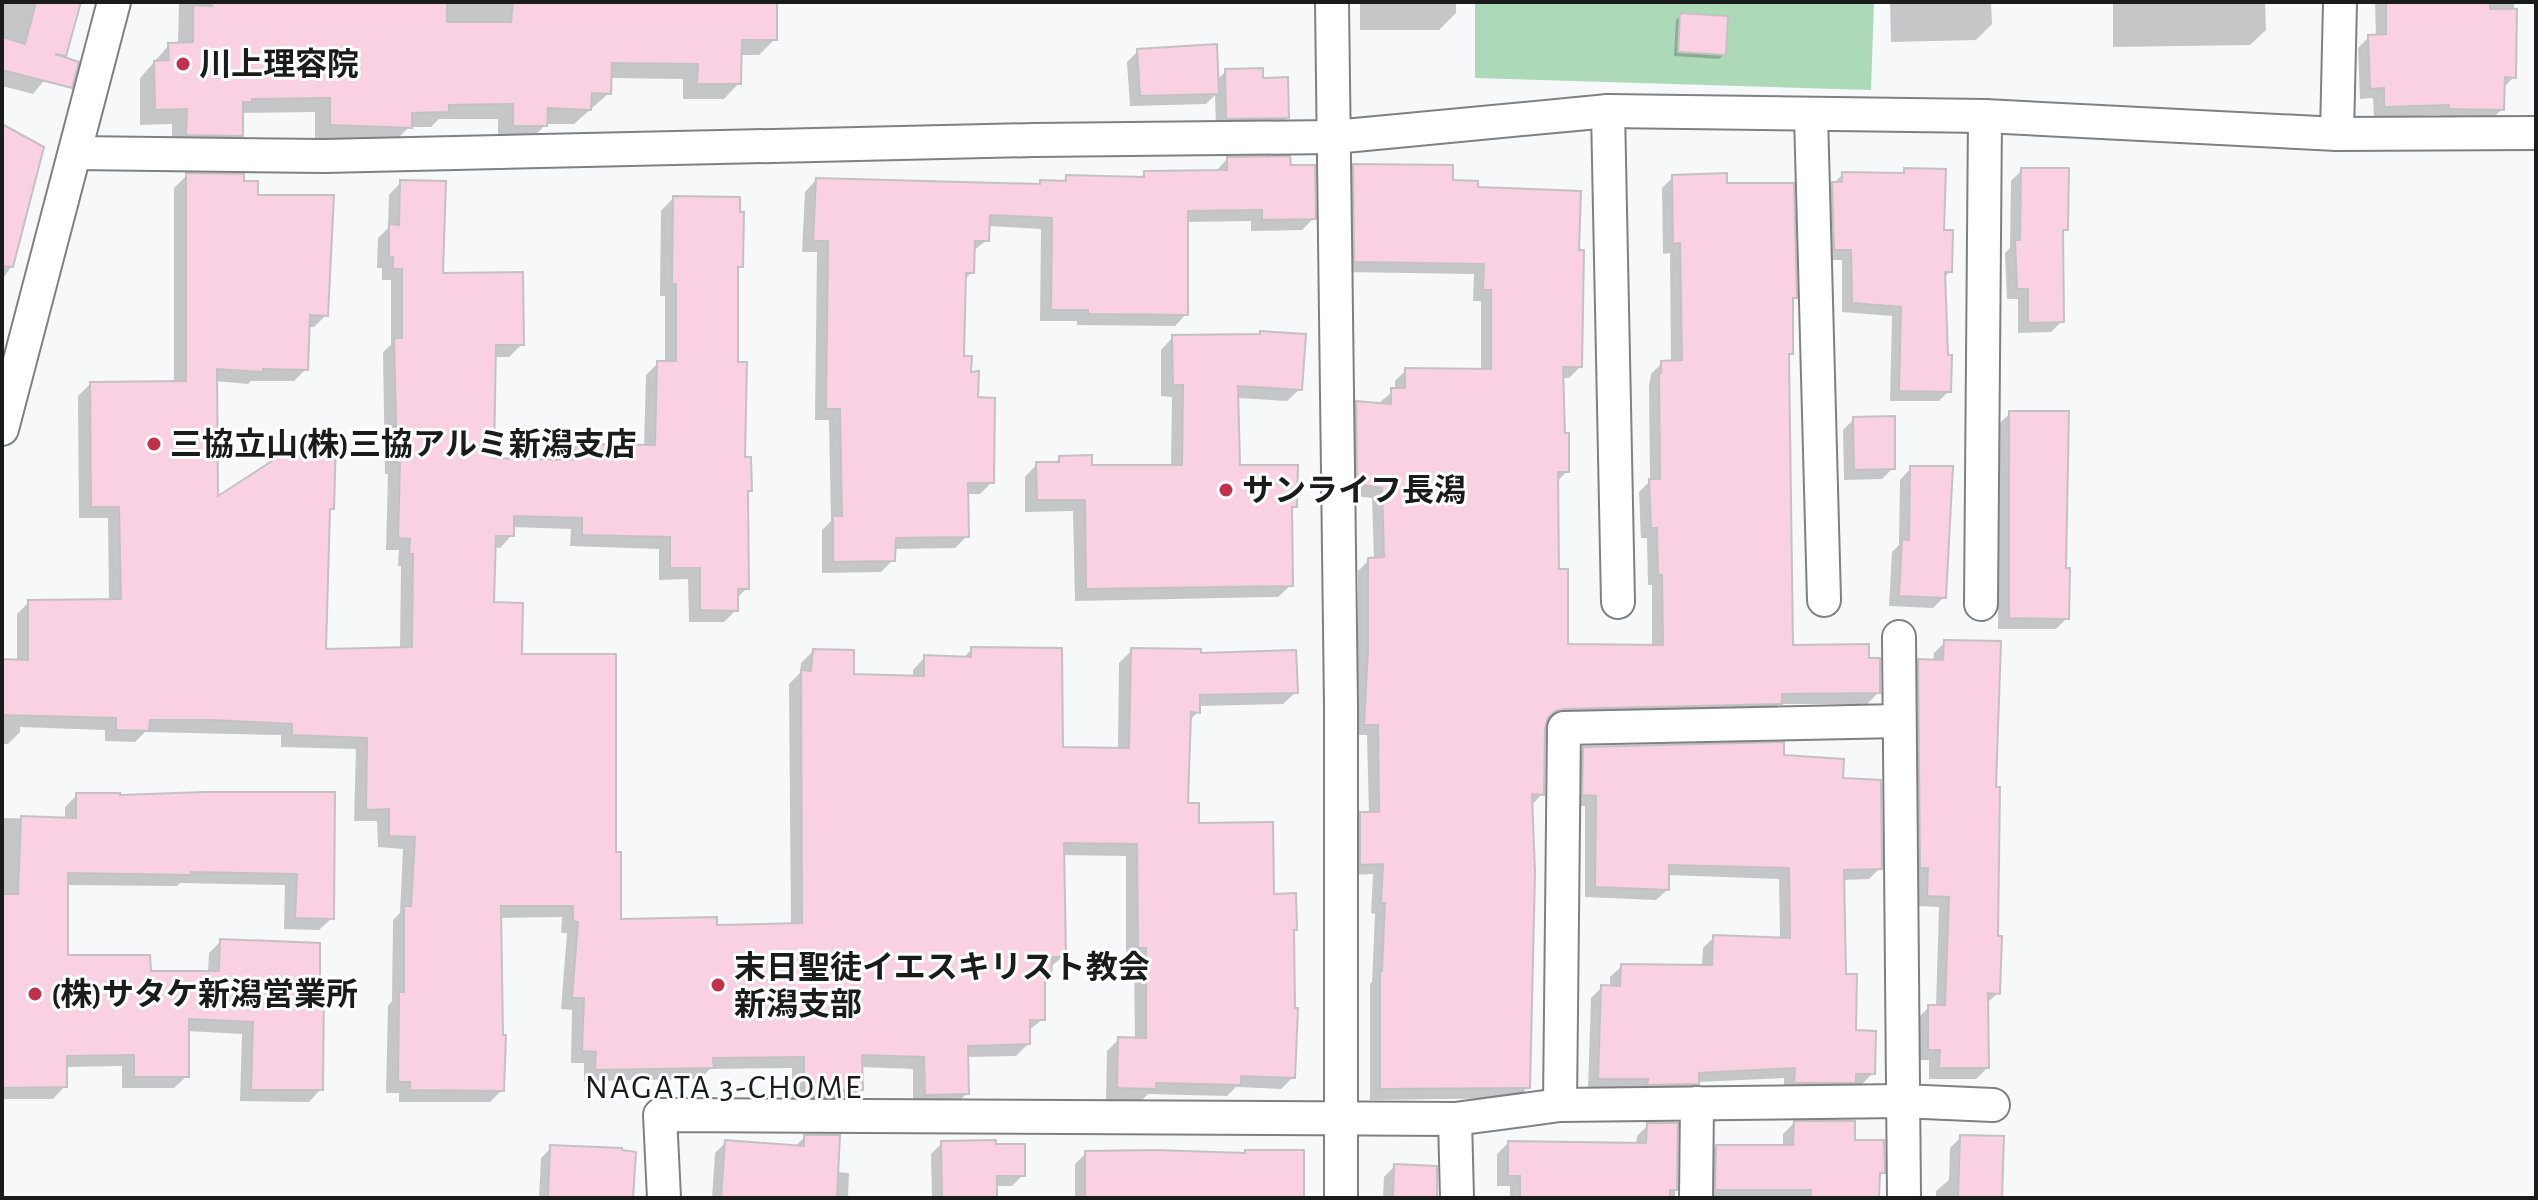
<svg xmlns="http://www.w3.org/2000/svg" width="2538" height="1200" font-family="'Alegreya Sans','Noto Sans JP',sans-serif">
  <rect width="100%" height="100%" fill="#f7f8fa"/>
  <!-- green -->
  <path fill="#acd9b8" d="M1475 2H1874L1871 90 1475 78Z"/>
  <!-- shadow -->
  <g fill="#0003">
    <path d="M2 2H79L65 55 33 94 2 86Z"/>
    <path d="M179 2H775V39L759 55H740L739 83 724 99H683V79L609 78V93L574 124H546L530 141H498V119H439L431 127H409L394 142 315 140V112L241 113V135L226 151 172 150V124L140 125V78L169 45 178 44Z"/>
    <path d="M1360 2H1456V13L1439 30H1360Z"/>
    <path d="M1890 2H1991L1992 24 1976 40 1891 42Z"/>
    <path d="M2113 2H2265L2266 30 2250 45 2113 47Z"/>
    <path d="M2375 2H2514V77L2502 89V109L2491 120 2439 119V115L2374 118 2373 98 2360 99 2358 48 2369 37 2376 36Z"/>
    <path d="M1681 15 1724 54 1719 59 1674 56 1676 20Z"/>
    <path d="M1138 51 1217 80 1226 71 1287 118 1276 129H1216L1215 95 1206 104 1130 106 1127 62Z"/>
    <path d="M2 126 11 267 2 280Z"/>
    <path d="M1227 159 1289 167 1314 218 1302 230 1251 231V221L1186 222V314L1175 326 1077 325V321H1040L1041 229 988 226 987 240 972 252V272L963 281 961 358 976 399 992 482 980 494H967V536L955 548 894 549 893 560 881 572 822 573V530L831 521 829 420H815L817 252H802L805 192 816 180 1037 186 1041 182 1061 183 1067 177 1139 179 1145 173 1216 171Z"/>
    <path d="M1354 166 1451 182 1476 189 1576 252 1580 367 1569 378H1561L1567 471 1556 483 1557 571 1566 646H1652V585H1648L1647 538H1641L1639 492 1650 481 1649 386 1651 374 1662 363H1671L1670 253 1663 254 1662 188 1673 177 1725 185 1795 297 1791 301V354L1787 358 1791 647 1867 660 1878 693 1867 704H1779L1769 715 1545 721 1542 794 1531 806 1528 1087 1517 1098 1370 1100V984L1372 982 1375 914 1371 913 1373 874 1350 875V825L1361 814H1369L1367 735H1354L1358 662V571L1369 560 1374 559 1372 498 1347 495 1346 414 1357 403 1381 405V401L1395 390V381L1406 370 1481 371V301H1473L1474 274 1344 272 1343 177Z"/>
    <path d="M1905 170 1942 232 1950 271 1944 278 1949 391 1939 401H1890L1892 316 1842 312V260H1824L1822 195 1843 174 1900 175Z"/>
    <path d="M2022 170 2066 230 2061 234 2062 321 2051 332 2018 333V299H2007L2005 253 2010 248 2011 181Z"/>
    <path d="M187 175 242 183 256 197 326 315 314 327H308L306 369 294 381H251L248 384 215 381 216 500 332 508 328 512 324 651 400 649 401 566H398L399 550H386L388 474H385L383 352 391 345V280H382V268H377L378 238 388 228 389 195 401 182 441 275 522 344 509 357H494L492 460 564 462V458L577 446 644 447 646 375 658 363H665V296H660L661 211 673 198 741 266 736 271V364L743 459 750 491 746 495 747 588 736 599V610L724 622H689L688 579 659 580V549L570 546 571 529 512 527V535L500 548 494 547 492 604 614 854 619 921 715 927 791 925 789 684 800 673 801 663 813 651 852 676 913 678V670L925 657 963 658 972 649 1061 749H1118L1119 663 1132 650 1199 655 1296 692 1283 704 1198 706V712L1188 722 1186 805 1197 825 1272 896 1295 929 1292 932 1293 1077 1281 1089 1236 1087 1227 1096 1148 1094 1142 1100H1106L1107 1051 1119 1039H1135L1134 960 1126 959V856L1062 855 1064 956 1049 968V976L1043 982V1019L1028 1031V1044L1016 1056 967 1057V1093L955 1106 913 1107V1069L860 1067 861 1089 848 1101 792 1108V1068L710 1069 700 1079 584 1081V1063H571L572 1010 561 1009 567 933H561L562 917 499 918 502 1090 490 1102H399V1093H386L388 1006 392 1001 393 920 400 913 403 849 378 847 377 821H354L356 749 281 747V735L145 732 135 742 105 741V730L20 727V732L8 744H2V661H17V614L29 602 109 601 108 518H79L78 396 90 384 174 383V188Z"/>
    <path d="M1261 333 1300 389 1287 401 1237 398 1238 467 1295 507 1290 512 1291 585 1278 597 1075 601 1073 511 1025 512V477L1037 464H1053L1060 458 1090 467H1171L1172 397 1161 396V350L1173 337 1258 336Z"/>
    <path d="M2010 413 2064 570 2067 618 2056 629H1998L1999 424Z"/>
    <path d="M1854 419 1893 468 1882 479 1844 480 1843 430Z"/>
    <path d="M1911 468 1944 597 1933 608 1889 606 1892 552 1899 545 1900 480Z"/>
    <path d="M1945 642 1994 789 1998 993 1986 1004 1987 1068 1976 1079H1929V1060H1918V1018L1929 1007H1936L1939 907 1917 906V878H1910L1908 672 1919 662H1933L1934 653Z"/>
    <path d="M1584 749 1782 757 1841 779 1880 868 1869 879 1843 880 1844 975 1854 1032 1873 1073 1862 1084H1851L1843 1093H1784V1078L1698 1082 1686 1095 1588 1089 1591 998 1602 987 1610 988V977L1622 966 1702 967 1703 948 1714 937 1780 939 1779 879 1667 875V890L1656 900 1585 897V806H1572L1573 760Z"/>
    <path d="M333 794 332 918 319 930 284 929 285 885 180 883 177 886 66 885V957L149 973H208L209 953 221 941 321 1089 309 1102 240 1101 242 1034 187 1031V1076L174 1088H122V1066L65 1067V1086L53 1099H2V818L65 819V807L77 795 118 797Z"/>
    <path d="M1794 1123 1853 1142 1883 1172 1878 1177V1198H1705V1158L1716 1147H1783V1134Z"/>
    <path d="M1648 1125H1676L1675 1198H1510V1186H1497V1154L1508 1143 1636 1145 1637 1136Z"/>
    <path d="M805 1137 837 1172 849 1173 848 1198H712L715 1153 726 1142 794 1147Z"/>
    <path d="M1961 1137 2000 1198H1936V1191L1949 1180 1950 1148Z"/>
    <path d="M942 1143 1023 1175 1012 1186H995V1198H932L931 1154Z"/>
    <path d="M551 1148 631 1198H539L541 1158Z"/>
    <path d="M1246 1152 1302 1198H1075V1164L1086 1153 1242 1155Z"/>
    <path d="M1395 1166 1435 1198H1383L1384 1177Z"/>
  </g>
  <!-- building -->
  <g fill="#f9d1e3" stroke="#c3c1c2" stroke-width="2">
    <path d="M36 2H81L66 56 55 54 79 62 72 88 2 70V37L25 44Z"/>
    <path d="M211 2H447V22H511L513 2H777V40H742L741 84H697L698 64 612 63 611 94 592 93 591 110 548 108 547 126H513V104L449 105V112L412 113V128L330 125V98L252 99V102H243V136L186 135 187 109 155 110 154 61 169 60 168 43 193 42V5L212 6Z"/>
    <path d="M2386 2H2490V9H2517L2516 78 2505 77 2504 110 2449 109V105L2384 107V88L2370 89 2368 35 2386 34Z"/>
    <path d="M1680 13 1728 16 1726 55 1678 52Z"/>
    <path d="M1217 44 1219 94 1140 96 1137 49Z"/>
    <path d="M1263 68V78L1288 77 1289 118 1226 119 1225 69Z"/>
    <path d="M2 124 44 147 13 267 2 266Z"/>
    <path d="M1290 156 1291 165H1315L1316 219 1262 220V210L1188 211V315L1088 314V310H1051L1052 218 990 215 989 241H975L974 273H966L964 356H972L971 372 979 371 978 397 995 398 994 483H968L969 537 896 538 895 561 833 562V516H842L840 409H826L828 241H813L816 178 1040 184V180L1066 181V175L1144 177V171L1227 170V157Z"/>
    <path d="M1353 164 1453 165V180L1478 181V187L1581 191 1579 250H1584L1582 367H1563L1565 433H1569V472H1558L1559 569H1568V644L1663 645 1662 575H1658L1657 528H1651L1649 479H1660L1659 373H1661V361L1682 360 1680 243 1673 244 1672 175 1727 173V183H1794L1797 298H1793V354H1789L1793 645 1869 644V658H1880V693L1782 694V704L1564 709 1555 711 1548 718 1545 728 1544 795 1532 794 1535 872 1530 1088 1380 1089V971H1382L1385 903H1381L1383 864 1360 865V812H1379L1378 725H1364L1368 650V558L1384 557 1382 488 1357 484 1356 401 1391 404V388H1405V368L1491 369V290H1483L1484 264 1354 262Z"/>
    <path d="M1904 168 1946 169 1944 230H1953L1952 272H1945L1948 355H1952L1951 392 1899 391 1901 307 1852 303 1851 250H1834L1832 182H1842V172L1904 173Z"/>
    <path d="M2021 168H2069L2068 230H2063L2064 322 2028 323V289H2017L2015 240H2020Z"/>
    <path d="M186 173 244 174V181H258V195H334L328 316 310 315 308 370 263 369V372L217 369 218 496 312 435 336 440 334 509H330L326 649 412 647 413 554H409L410 539 398 538 400 463H397L394 338H402V269H393V257H389V224L399 225 400 180 446 181 443 273 523 272 524 345H496L494 458 575 460 576 444 655 445 657 361H676V284H672L673 196 740 197V212H744L743 267H738V362H747L745 457H751L752 491H748L749 589H738V611L700 610V568H670V537L582 535V518L514 516V536H496L494 602 523 603 522 654H616V852H621V919L717 917V925L802 923 801 670 811 671 813 649 854 650V674L924 676V655L971 657V647L1062 648 1063 747 1129 748 1131 648 1201 649V653L1296 650 1298 693 1200 695V713L1191 712 1188 803H1199V823L1273 822 1274 894 1296 893 1297 930H1294L1295 1008H1298L1295 1078 1241 1076V1085L1156 1083V1089L1117 1088 1118 1037 1146 1038V948H1138L1137 844 1064 843 1066 957H1052L1051 977H1045V1020H1030V1044L968 1046 969 1094 925 1095 924 1057 862 1055 863 1090H842V1097H804V1057L713 1058 714 1068 595 1070 596 1052 582 1051 584 998H572L578 922 573 921V906H501L503 1035H506L504 1091 410 1090V1082H398L399 992H404V906H411L415 837 389 836V809L366 810 367 738 292 735V724L212 720H150L149 731 116 730V718L2 715V659L28 660V600L121 599 119 507H91L90 382 186 381Z"/>
    <path d="M1260 331 1306 334 1302 390 1238 386 1240 465H1298L1297 507H1292L1293 586 1086 589 1085 500H1037L1036 462H1059V456L1092 455V465H1182L1183 385H1173L1172 335 1260 334Z"/>
    <path d="M2009 411H2069L2066 568H2070L2069 619 2009 618Z"/>
    <path d="M1895 416V469L1854 470 1853 417Z"/>
    <path d="M1910 466H1953L1946 598 1899 596 1902 539 1909 540Z"/>
    <path d="M1944 640 2001 641 1996 787H2000L1998 936H2002L2000 994 1988 993 1989 1068H1939L1940 1050H1928V1005H1945L1949 897 1927 896 1928 868H1920L1918 659 1943 660Z"/>
    <path d="M1784 742V755L1844 759 1843 778 1881 780 1882 869 1844 870 1846 974H1857L1856 1030 1876 1031 1875 1074H1856V1083H1794L1795 1068 1699 1073V1084L1647 1085 1648 1079H1598L1601 985 1620 986 1621 964 1712 965 1713 935 1790 938 1789 868 1669 865V890L1595 887 1596 796 1582 795 1583 747Z"/>
    <path d="M204 792H335L334 919 295 918 297 874 191 872V875L68 873V955H150L151 971H219L220 939 320 943V986H324L323 1090H251L253 1022 189 1019V1077H134V1055L67 1056V1087L2 1088V900L3 894H18L21 816 76 818V793H120V795Z"/>
    <path d="M1794 1121H1855V1140H1884L1885 1173H1880L1879 1198H1811V1190H1715L1716 1145H1793Z"/>
    <path d="M1647 1123H1678L1677 1190H1670V1198H1520V1176H1508V1141L1646 1143Z"/>
    <path d="M804 1135H840L837 1198H721L725 1140 804 1146Z"/>
    <path d="M1960 1135 2004 1136 2002 1198H1958Z"/>
    <path d="M996 1140V1144H1025V1176H997V1198H942L941 1141Z"/>
    <path d="M550 1145 622 1148V1150L636 1152 633 1198H548Z"/>
    <path d="M1155 1150 1245 1153V1150H1304V1198H1085V1151Z"/>
    <path d="M1394 1164 1437 1166V1198H1393Z"/>
  </g>
  <g fill="none" stroke-linecap="round" stroke-linejoin="round">
    <defs>
      <g id="minor">
        <path d="M1332 2 1341 706V1198"/>
        <path d="M1608 111 1618 602"/>
        <path d="M1811 115 1824 600"/>
        <path d="M2337 134 2340 2"/>
        <path d="M76 153 324 156 1034 140 1334 137 1608 111 1985 116 2337 134 2536 133"/>
        <path d="M2 429 114 2"/>
        <path d="M1981 604 1985 116"/>
        <path d="M1899 637 1904 1198"/>
        <path d="M1560 1105 1564 728 1899 721"/>
        <path d="M1455 1119 1457 1198"/>
        <path d="M664 1198 660 1115 1455 1119 1560 1105 1901 1101 1993 1105"/>
        <path d="M1696 1198 1697 1103"/>
      </g>
    </defs>
    <!-- minor casing -->
    <use href="#minor" stroke="#7f8082" stroke-width="36"/>
    <!-- minor -->
    <use href="#minor" stroke="#fff" stroke-width="32"/>
  </g>
  <!-- markers -->
  <g fill="#c2314c" stroke="#fff" stroke-width="3">
    <circle cx="183" cy="64" r="8"/>
    <circle cx="154" cy="444" r="8"/>
    <circle cx="1226" cy="490" r="8"/>
    <circle cx="718" cy="985" r="8"/>
    <circle cx="35" cy="994" r="8"/>
  </g>
  <g text-anchor="middle" stroke-width="6" stroke-linejoin="round" paint-order="stroke">
    <!-- poi labels -->
    <g font-size="32" font-weight="bold" fill="#1a1b1b" stroke="#fff" text-anchor="start">
      <text x="199" y="75">川上理容院</text>
      <text x="170" y="455">三協立山(株)三協アルミ新潟支店</text>
      <text x="1242" y="501">サンライフ長潟</text>
      <text x="734" y="978">末日聖徒イエスキリスト教会<tspan x="734" dy="37">新潟支部</tspan></text>
      <text x="51" y="1005">(株)サタケ新潟営業所</text>
    </g>
    <!-- neighbourhood labels -->
    <g font-size="34" letter-spacing="2" fill="#1a1b1b" stroke="#fff">
      <text x="724" y="1098">NAGATA 3-CHOME</text>
    </g>
  </g>
  <!-- border -->
  <rect width="2538" height="1200" fill="none" stroke="#1a1b1b" stroke-width="8"/>
</svg>
